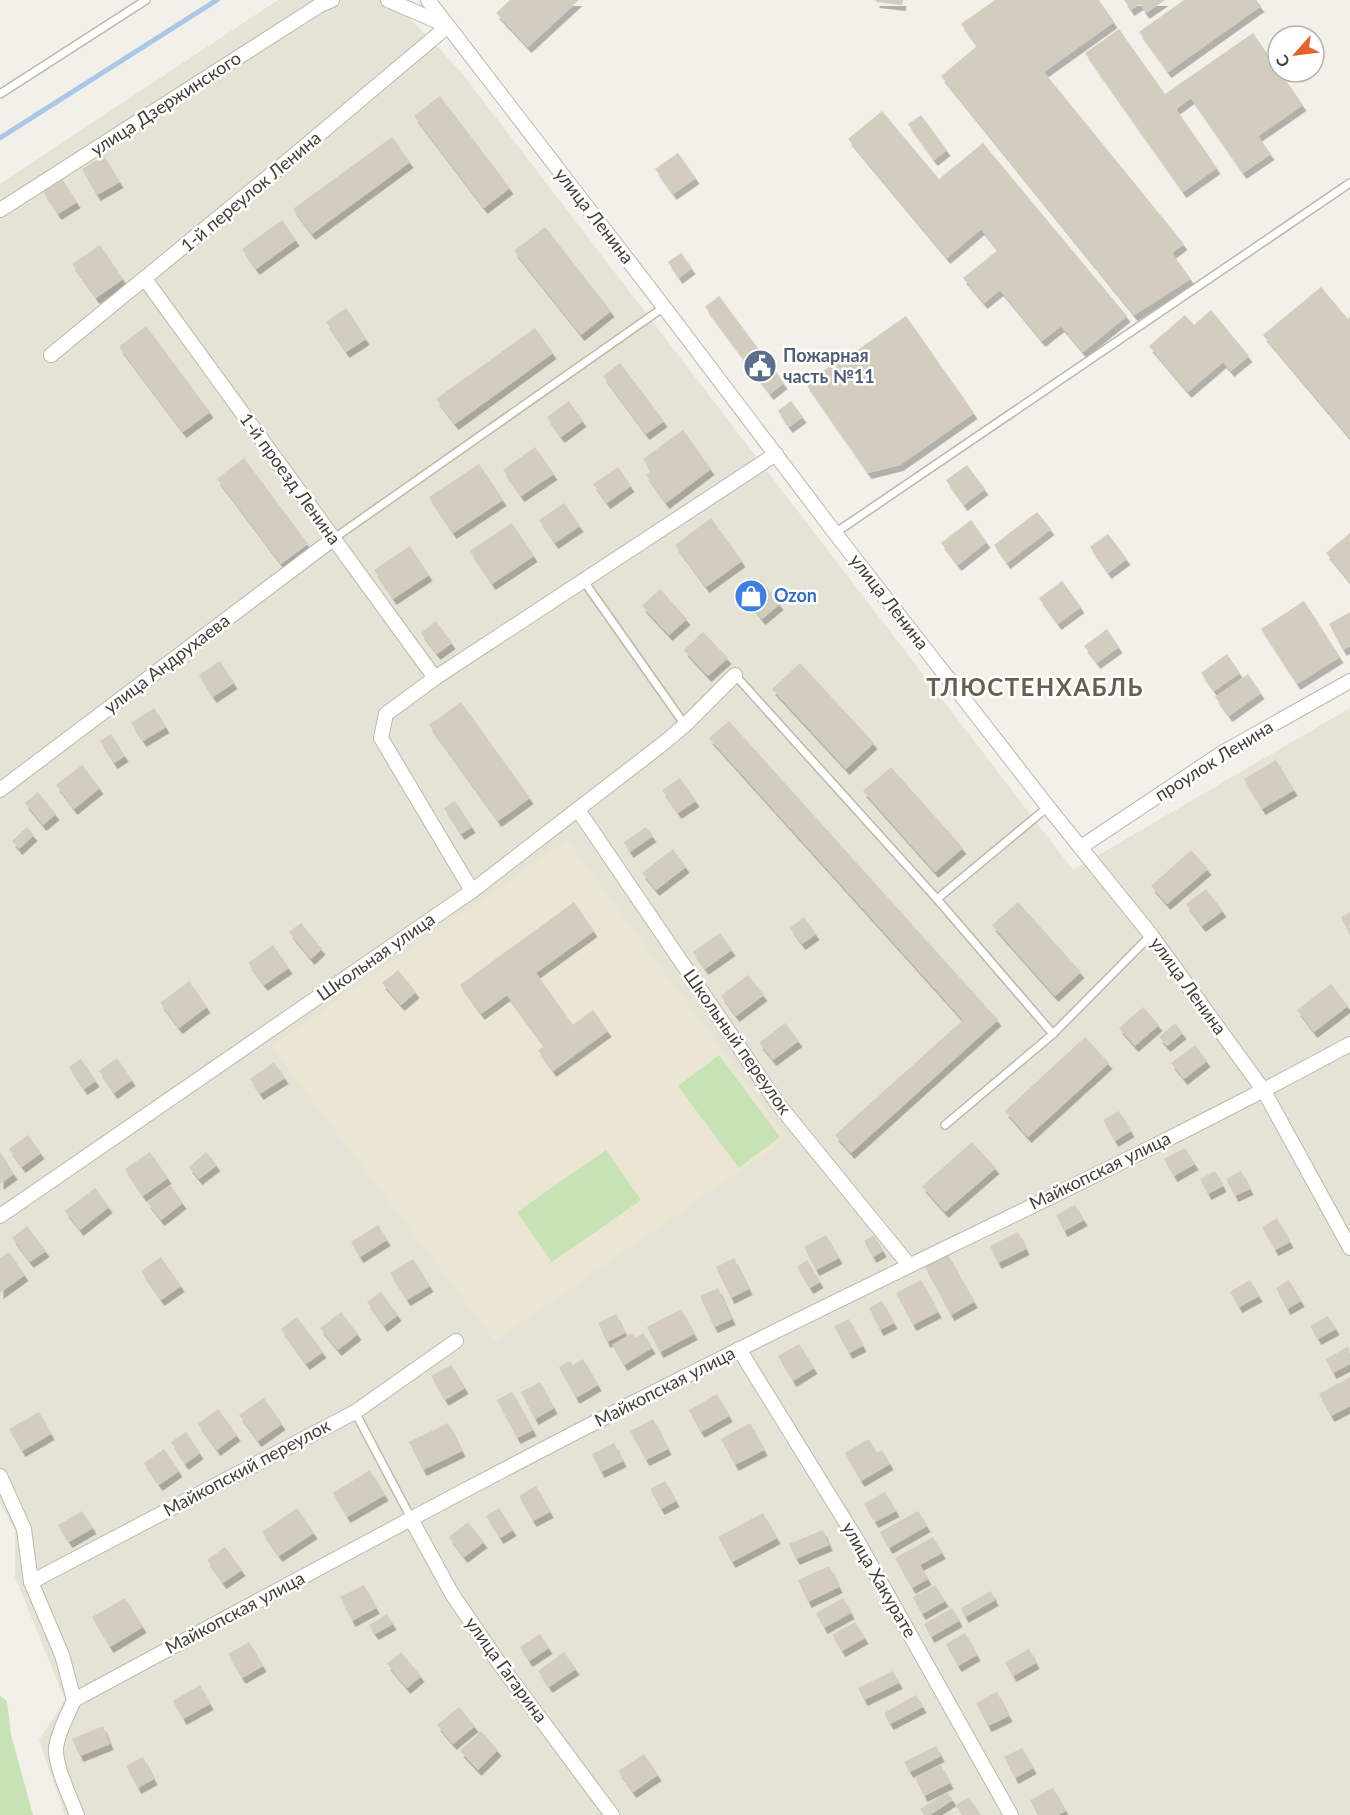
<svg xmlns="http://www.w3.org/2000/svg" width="1350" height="1815" font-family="Lato,sans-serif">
  <defs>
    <filter id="shadow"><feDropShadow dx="3.5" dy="6" stdDeviation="0" flood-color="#0004"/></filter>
  </defs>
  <rect width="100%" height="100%" fill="#f2f0e8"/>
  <!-- residential -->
  <path fill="#e5e3d6" d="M278 0H393L461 72 1073 870 1350 708V1815H65L39 1740 65 1700 15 1577V1530L0 1503V184Z"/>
  <!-- education -->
  <path fill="#eae6d3" d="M567 840 787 1138 495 1341 271 1046Z"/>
  <!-- green -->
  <g fill="#c7e2b5">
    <path d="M719 1055 780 1137 739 1168 678 1086Z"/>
    <path d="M606 1150 641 1200 552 1262 517 1212Z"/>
    <path d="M0 1696 7 1701 11 1735 33 1815H0Z"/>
  </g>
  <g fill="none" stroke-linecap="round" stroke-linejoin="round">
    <!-- stream -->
    <path stroke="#aac6e8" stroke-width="5" d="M0 138 217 0"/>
  </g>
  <!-- building -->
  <g fill="#d2cdbe" filter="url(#shadow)">
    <path d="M510 0H579L528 47 496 13Z"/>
    <path d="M876 0H903L902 5 876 2Z"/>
    <path d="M995 0H1099L1114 22 1044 72 1184 244 1172 253 1191 279 1134 315 941 76 977 46 961 24Z"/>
    <path d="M1124 0H1165L1146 13 1140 4 1131 10Z"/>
    <path d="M1184 0H1256L1261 6 1168 72 1139 32Z"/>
    <path d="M1119 29 1165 94 1253 33 1278 69V72H1280L1303 105 1258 136 1271 154 1243 173 1191 98 1176 109 1217 168 1183 192 1085 53Z"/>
    <path d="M440 96 510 188 484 208 414 116Z"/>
    <path d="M882 111 939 179 983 143 1127 316 1083 352 1061 326 1042 341 1000 290 984 303 963 278 998 250 981 229 947 258 848 139Z"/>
    <path d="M921 115 947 150 934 160 908 124Z"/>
    <path d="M392 137 410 162 312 234 293 209Z"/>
    <path d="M678 153 696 178 673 194 655 169Z"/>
    <path d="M104 156 120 182 97 195 82 169Z"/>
    <path d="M60 176 77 202 58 214 41 188Z"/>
    <path d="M282 220 296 240 256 269 242 249Z"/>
    <path d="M545 227 611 311 581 335 514 251Z"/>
    <path d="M100 245 123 279 96 298 72 264Z"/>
    <path d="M681 253 692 268 679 278 668 262Z"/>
    <path d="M1321 287 1348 319 1350 317V438L1263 335Z"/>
    <path d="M719 296 784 383 770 394 705 307Z"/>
    <path d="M346 308 366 339 346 352 326 322Z"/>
    <path d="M1211 310 1249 356 1231 371 1223 362 1188 392 1149 346 1185 315 1194 325Z"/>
    <path d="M906 316 974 413 900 465 868 473 806 384 830 366 832 368Z"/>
    <path d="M146 326 210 412 183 432 119 347Z"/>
    <path d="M535 328 553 353 455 424 436 399Z"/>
    <path d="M620 363 664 421 646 434 603 376Z"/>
    <path d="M569 401 583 421 561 437 547 417Z"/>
    <path d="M791 401 803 417 789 427 778 411Z"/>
    <path d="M683 430 711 469 666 503 646 475 651 471 643 459Z"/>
    <path d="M535 447 554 474 521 496 503 470Z"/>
    <path d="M244 458 308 544 281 564 217 479Z"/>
    <path d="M479 464 503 500 453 533 429 497Z"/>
    <path d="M967 465 985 489 964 505 946 480Z"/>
    <path d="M618 467 631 486 607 503 593 484Z"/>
    <path d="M564 503 580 526 555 543 539 520Z"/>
    <path d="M1037 512 1051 529 1007 563 994 545Z"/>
    <path d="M711 518 742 561 706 587 675 545Z"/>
    <path d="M971 520 987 542 958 565 941 543Z"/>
    <path d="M512 523 534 556 492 584 470 551Z"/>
    <path d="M1350 533V582L1326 553Z"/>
    <path d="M1108 534 1127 559 1108 573 1090 547Z"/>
    <path d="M410 546 429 575 393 599 374 570Z"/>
    <path d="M761 580 780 604 762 619 743 595Z"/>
    <path d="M1062 581 1081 607 1058 624 1039 598Z"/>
    <path d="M660 589 687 619 669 635 642 606Z"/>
    <path d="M1304 601 1340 657 1297 684 1261 629Z"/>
    <path d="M1350 612V646L1343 650 1329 624Z"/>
    <path d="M436 621 452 643 437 654 421 633Z"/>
    <path d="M1107 629 1119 647 1097 663 1084 646Z"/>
    <path d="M703 632 728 658 708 676 684 650Z"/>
    <path d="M1227 654 1240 673 1214 691 1201 673Z"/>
    <path d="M220 661 234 683 213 697 199 675Z"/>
    <path d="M800 663 874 743 846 769 772 689Z"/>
    <path d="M1248 674 1261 693 1229 716 1215 697Z"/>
    <path d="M461 702 530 798 498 821 429 725Z"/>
    <path d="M154 708 166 727 143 741 131 723Z"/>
    <path d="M729 721 998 1020 851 1153 835 1135 963 1020 709 738Z"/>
    <path d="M111 734 125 756 114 763 100 741Z"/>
    <path d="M1276 760 1294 790 1262 809 1244 779Z"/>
    <path d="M82 765 100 788 74 809 56 785Z"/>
    <path d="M891 767 963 848 935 872 863 791Z"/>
    <path d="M680 778 696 801 678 813 662 790Z"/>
    <path d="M38 792 56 814 43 825 25 803Z"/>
    <path d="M455 801 472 827 461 834 444 808Z"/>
    <path d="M27 827 34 835 19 849 12 841Z"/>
    <path d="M646 827 653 836 630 852 624 842Z"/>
    <path d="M673 849 686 867 656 890 642 873Z"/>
    <path d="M1191 850 1208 869 1167 904 1151 886Z"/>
    <path d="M1206 889 1223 911 1202 926 1186 904Z"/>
    <path d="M574 902 594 931 536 973 573 1025 593 1010 608 1031 553 1071 538 1050 544 1046 507 995 481 1014 460 985Z"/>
    <path d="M1018 902 1081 972 1055 996 992 925Z"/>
    <path d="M1350 912V935L1341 917Z"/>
    <path d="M804 917 816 934 802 944 790 928Z"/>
    <path d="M301 923 322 949 311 959 289 932Z"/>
    <path d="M720 933 732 950 705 969 693 952Z"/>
    <path d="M273 945 289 968 264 985 248 963Z"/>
    <path d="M398 970 416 992 401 1005 382 983Z"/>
    <path d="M748 975 764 995 736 1016 721 996Z"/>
    <path d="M189 981 207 1007 179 1028 160 1003Z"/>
    <path d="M1331 984 1348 1006 1314 1032 1297 1010Z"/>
    <path d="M1143 1007 1159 1025 1135 1046 1119 1028Z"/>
    <path d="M785 1023 799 1041 773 1060 759 1043Z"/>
    <path d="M1175 1023 1183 1033 1167 1046 1159 1037Z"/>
    <path d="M1085 1037 1109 1063 1028 1137 1005 1111Z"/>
    <path d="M1195 1045 1207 1061 1184 1079 1171 1063Z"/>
    <path d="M117 1058 132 1080 114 1093 99 1071Z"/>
    <path d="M81 1059 96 1081 84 1089 69 1067Z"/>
    <path d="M274 1062 285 1078 260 1094 250 1079Z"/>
    <path d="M1119 1111 1131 1131 1115 1141 1103 1120Z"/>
    <path d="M28 1135 41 1153 22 1167 9 1149Z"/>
    <path d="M972 1142 996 1168 945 1212 922 1186Z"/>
    <path d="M1185 1148 1195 1164 1174 1176 1164 1159Z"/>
    <path d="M0 1152 14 1174 0 1184Z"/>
    <path d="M150 1152 168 1178 143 1196 125 1169Z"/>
    <path d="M206 1152 217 1165 199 1179 189 1167Z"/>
    <path d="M1215 1171 1223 1186 1208 1194 1200 1179Z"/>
    <path d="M1241 1171 1250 1189 1235 1196 1226 1179Z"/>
    <path d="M170 1185 183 1203 161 1220 147 1202Z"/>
    <path d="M95 1188 109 1207 80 1230 65 1211Z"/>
    <path d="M1075 1205 1084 1220 1064 1231 1056 1215Z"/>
    <path d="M1277 1218 1290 1242 1275 1250 1262 1227Z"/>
    <path d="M378 1225 387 1240 360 1257 351 1242Z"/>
    <path d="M27 1226 46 1251 30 1262 12 1238Z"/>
    <path d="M1018 1232 1026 1249 998 1263 990 1246Z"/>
    <path d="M826 1235 839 1258 816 1270 804 1247Z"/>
    <path d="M874 1235 883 1251 873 1257 864 1241Z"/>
    <path d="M9 1252 25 1275 0 1293V1258Z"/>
    <path d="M948 1255 974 1302 951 1315 925 1267Z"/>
    <path d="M161 1257 181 1286 161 1300 141 1271Z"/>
    <path d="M734 1258 749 1289 731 1298 716 1267Z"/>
    <path d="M413 1259 430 1286 407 1300 390 1273Z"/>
    <path d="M807 1260 820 1282 810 1288 797 1267Z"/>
    <path d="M921 1280 938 1312 913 1325 896 1293Z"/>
    <path d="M1250 1280 1259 1296 1239 1307 1230 1292Z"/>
    <path d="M1289 1280 1301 1301 1287 1309 1276 1288Z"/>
    <path d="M718 1288 732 1319 714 1327 700 1296Z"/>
    <path d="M381 1292 398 1315 384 1326 367 1302Z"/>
    <path d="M882 1301 894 1323 880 1330 869 1308Z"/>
    <path d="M681 1309 694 1334 660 1352 647 1327Z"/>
    <path d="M341 1312 358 1334 338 1350 320 1328Z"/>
    <path d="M616 1314 625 1333 607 1342 598 1323Z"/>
    <path d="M1328 1316 1336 1329 1318 1339 1310 1326Z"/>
    <path d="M297 1317 323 1352 306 1364 281 1329Z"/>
    <path d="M849 1319 863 1346 849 1353 834 1326Z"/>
    <path d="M632 1333 635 1338 643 1333 652 1348 624 1365 612 1345Z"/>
    <path d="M799 1344 814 1368 793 1381 778 1356Z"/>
    <path d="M1349 1346 1350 1364 1333 1373 1326 1359Z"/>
    <path d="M583 1359 598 1385 576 1398 559 1367 570 1361 573 1365Z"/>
    <path d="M451 1365 465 1388 445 1400 431 1376Z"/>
    <path d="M1350 1377V1406L1331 1416 1319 1394Z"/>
    <path d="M540 1382 554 1408 535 1419 521 1392Z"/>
    <path d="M512 1392 533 1430 517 1438 497 1400Z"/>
    <path d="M717 1394 729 1416 701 1432 689 1410Z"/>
    <path d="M264 1398 282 1424 258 1441 239 1415Z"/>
    <path d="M218 1409 237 1435 217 1450 198 1424Z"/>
    <path d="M39 1412 51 1434 22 1451 9 1429Z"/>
    <path d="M653 1419 668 1449 646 1460 630 1431Z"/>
    <path d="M448 1423 462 1451 423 1470 409 1442Z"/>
    <path d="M750 1423 764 1450 735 1465 721 1439Z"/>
    <path d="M186 1432 200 1453 185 1464 171 1442Z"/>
    <path d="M869 1439 877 1453 882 1450 890 1464 861 1481 845 1453Z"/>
    <path d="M614 1443 623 1461 601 1472 592 1454Z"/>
    <path d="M164 1449 179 1471 159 1485 144 1463Z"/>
    <path d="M370 1470 385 1495 347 1517 333 1493Z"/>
    <path d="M665 1481 676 1501 661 1509 650 1489Z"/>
    <path d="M536 1486 550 1512 533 1521 519 1496Z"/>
    <path d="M885 1492 896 1511 875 1522 864 1504Z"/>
    <path d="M297 1508 314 1533 279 1556 262 1532Z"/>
    <path d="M499 1508 513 1530 500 1538 486 1516Z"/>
    <path d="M82 1511 93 1528 69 1542 58 1525Z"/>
    <path d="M918 1511 927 1526 889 1548 880 1532Z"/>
    <path d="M763 1513 777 1538 732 1562 718 1537Z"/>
    <path d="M468 1522 484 1542 464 1557 449 1537Z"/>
    <path d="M823 1530 829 1545 796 1559 789 1544Z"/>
    <path d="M933 1537 942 1553 920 1565 928 1579 912 1588 895 1558Z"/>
    <path d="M225 1547 242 1570 223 1583 207 1560Z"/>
    <path d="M829 1566 839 1587 808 1602 798 1580Z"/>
    <path d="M364 1585 376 1608 352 1621 340 1597Z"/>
    <path d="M935 1585 945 1601 922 1614 913 1597Z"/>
    <path d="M991 1591 995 1600 965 1617 961 1608Z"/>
    <path d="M125 1598 143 1627 110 1647 92 1617Z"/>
    <path d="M843 1598 851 1613 824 1628 816 1613Z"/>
    <path d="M952 1608 959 1621 931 1637 924 1624Z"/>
    <path d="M387 1614 393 1624 375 1634 369 1625Z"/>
    <path d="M855 1622 865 1638 842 1651 832 1635Z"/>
    <path d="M965 1633 977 1655 958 1666 946 1644Z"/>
    <path d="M540 1634 549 1648 529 1661 520 1647Z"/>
    <path d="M249 1642 263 1666 242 1678 228 1654Z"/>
    <path d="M1029 1649 1036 1663 1013 1676 1005 1662Z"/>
    <path d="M401 1652 421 1676 407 1688 387 1664Z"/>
    <path d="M564 1652 576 1669 549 1687 538 1671Z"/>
    <path d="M893 1671 899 1683 864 1700 858 1688Z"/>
    <path d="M200 1685 210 1704 183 1719 173 1701Z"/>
    <path d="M997 1692 1009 1716 988 1726 976 1703Z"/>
    <path d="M916 1695 923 1707 890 1724 884 1713Z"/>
    <path d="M459 1707 475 1726 453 1744 437 1725Z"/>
    <path d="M103 1726 110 1744 80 1756 72 1739Z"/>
    <path d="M481 1731 498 1750 478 1770 460 1751Z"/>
    <path d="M936 1746 941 1756 910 1772 904 1762Z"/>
    <path d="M1022 1748 1033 1768 1015 1778 1004 1757Z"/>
    <path d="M644 1754 658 1775 633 1792 618 1771Z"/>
    <path d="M143 1757 154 1779 138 1788 126 1766Z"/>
    <path d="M941 1765 950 1783 924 1796 915 1777Z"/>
    <path d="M1053 1788 1066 1811 1058 1815H1038L1030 1800Z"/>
    <path d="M947 1792 953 1800 930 1815H924L920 1809Z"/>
    <path d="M969 1797 980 1814 978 1815H962L956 1805Z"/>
  </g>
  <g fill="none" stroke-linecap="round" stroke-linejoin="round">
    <defs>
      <g id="service">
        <path d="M0 94 146 0"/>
        <path d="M835 533 1350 183"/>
        <path d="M333 539 664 307"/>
        <path d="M583 580 685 725"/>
        <path d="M735 675 937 899 1053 1034"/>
        <path d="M937 899 1048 807"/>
        <path d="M945 1125 1053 1034 1151 935"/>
        <path d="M355 1412 411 1518"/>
      </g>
      <g id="minor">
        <path d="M428 0 664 307 835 533 1048 807 1151 935 1264 1091 1350 1248"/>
        <path d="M0 210 320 5 332 0"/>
        <path d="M145 279 435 678"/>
        <path d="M51 355 279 168 448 26 388 0"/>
        <path d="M0 790 333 539"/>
        <path d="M578 810 778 1104 909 1265"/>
        <path d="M1081 847 1222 753 1350 681"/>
        <path d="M472 891 381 738 386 714 435 678 776 454"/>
        <path d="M0 1216 472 891 665 742 685 725 735 675"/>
        <path d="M739 1349 858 1542 1011 1815"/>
        <path d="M0 1476 24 1529 31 1582 62 1655 74 1700"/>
        <path d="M411 1519 452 1594 499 1663 612 1815"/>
        <path d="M31 1582 355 1412 456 1341"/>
        <path d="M74 1700C297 1580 518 1459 744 1347 946 1246 1152 1152 1350 1044"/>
        <path d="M74 1700C68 1715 58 1731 56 1748 55 1766 70 1797 77 1815"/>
      </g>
    </defs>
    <!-- service casing -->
    <use href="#service" stroke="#bcb9ab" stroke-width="10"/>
    <!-- minor casing -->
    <use href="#minor" stroke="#bcb9ab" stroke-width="16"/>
    <!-- service -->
    <use href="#service" stroke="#fff" stroke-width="7"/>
    <!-- minor -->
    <use href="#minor" stroke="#fff" stroke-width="14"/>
  </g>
  <!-- icons -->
  <defs>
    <symbol id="civic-disc" viewBox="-11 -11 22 22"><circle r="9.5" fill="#5c6f8a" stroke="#fff"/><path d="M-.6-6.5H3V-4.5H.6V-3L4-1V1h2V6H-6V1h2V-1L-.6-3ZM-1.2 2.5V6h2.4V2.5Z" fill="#fff"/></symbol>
    <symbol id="shop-disc" viewBox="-11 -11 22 22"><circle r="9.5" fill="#3f7fe0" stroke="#fff"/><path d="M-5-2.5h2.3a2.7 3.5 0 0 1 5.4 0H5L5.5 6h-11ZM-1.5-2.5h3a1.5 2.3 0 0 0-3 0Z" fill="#fff"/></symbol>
  </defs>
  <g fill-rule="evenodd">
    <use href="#civic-disc" x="741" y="347" width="38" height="38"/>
    <use href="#shop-disc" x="732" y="577" width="38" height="38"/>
  </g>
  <g text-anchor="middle" stroke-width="5" stroke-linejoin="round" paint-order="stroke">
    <!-- street labels -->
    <g font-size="18" fill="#444137" stroke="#fff">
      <text transform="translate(166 104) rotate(-33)" y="6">улица Дзержинского</text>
      <text transform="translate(251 192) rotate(-40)" y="6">1-й переулок Ленина</text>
      <text transform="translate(594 216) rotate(52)" y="6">улица Ленина</text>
      <text transform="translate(290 479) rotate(54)" y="6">1-й проезд Ленина</text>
      <text transform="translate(889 602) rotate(52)" y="6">улица Ленина</text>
      <text transform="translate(167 664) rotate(-37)" y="6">улица Андрухаева</text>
      <text transform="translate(1214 761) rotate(-32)" y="6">проулок Ленина</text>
      <text transform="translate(376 957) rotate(-35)" y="6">Школьная улица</text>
      <text transform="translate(1188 986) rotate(54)" y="6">улица Ленина</text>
      <text transform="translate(737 1042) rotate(55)" y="6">Школьный переулок</text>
      <text transform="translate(1100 1171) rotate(-26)" y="6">Майкопская улица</text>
      <text transform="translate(665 1387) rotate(-27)" y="6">Майкопская улица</text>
      <text transform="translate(247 1468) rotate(-28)" y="6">Майкопский переулок</text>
      <text transform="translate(879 1580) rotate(60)" y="6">улица Хакурате</text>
      <text transform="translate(235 1613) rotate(-28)" y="6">Майкопская улица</text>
      <text transform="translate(506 1670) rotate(54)" y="6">улица Гагарина</text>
    </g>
    <!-- service labels -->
    <g font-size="18" font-weight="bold" fill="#4e5e75" stroke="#fff" text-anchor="start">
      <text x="783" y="362">Пожарная<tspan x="783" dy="21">часть №11</tspan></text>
    </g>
    <!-- shop labels -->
    <g font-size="18" font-weight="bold" fill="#366cbe" stroke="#fff" text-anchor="start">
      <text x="774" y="602">Ozon</text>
    </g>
    <!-- district labels -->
    <g font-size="24" font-weight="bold" letter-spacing="1.5" fill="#666050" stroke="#fff">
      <text x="1035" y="696">ТЛЮСТЕНХАБЛЬ</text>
    </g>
  </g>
  <!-- north arrow -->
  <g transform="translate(1296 54) rotate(242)"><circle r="28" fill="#ffffff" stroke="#b4b3af" stroke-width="1.5"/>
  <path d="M0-4.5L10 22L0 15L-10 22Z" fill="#e3622d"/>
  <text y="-9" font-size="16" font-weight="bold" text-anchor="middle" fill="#444137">С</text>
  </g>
</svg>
